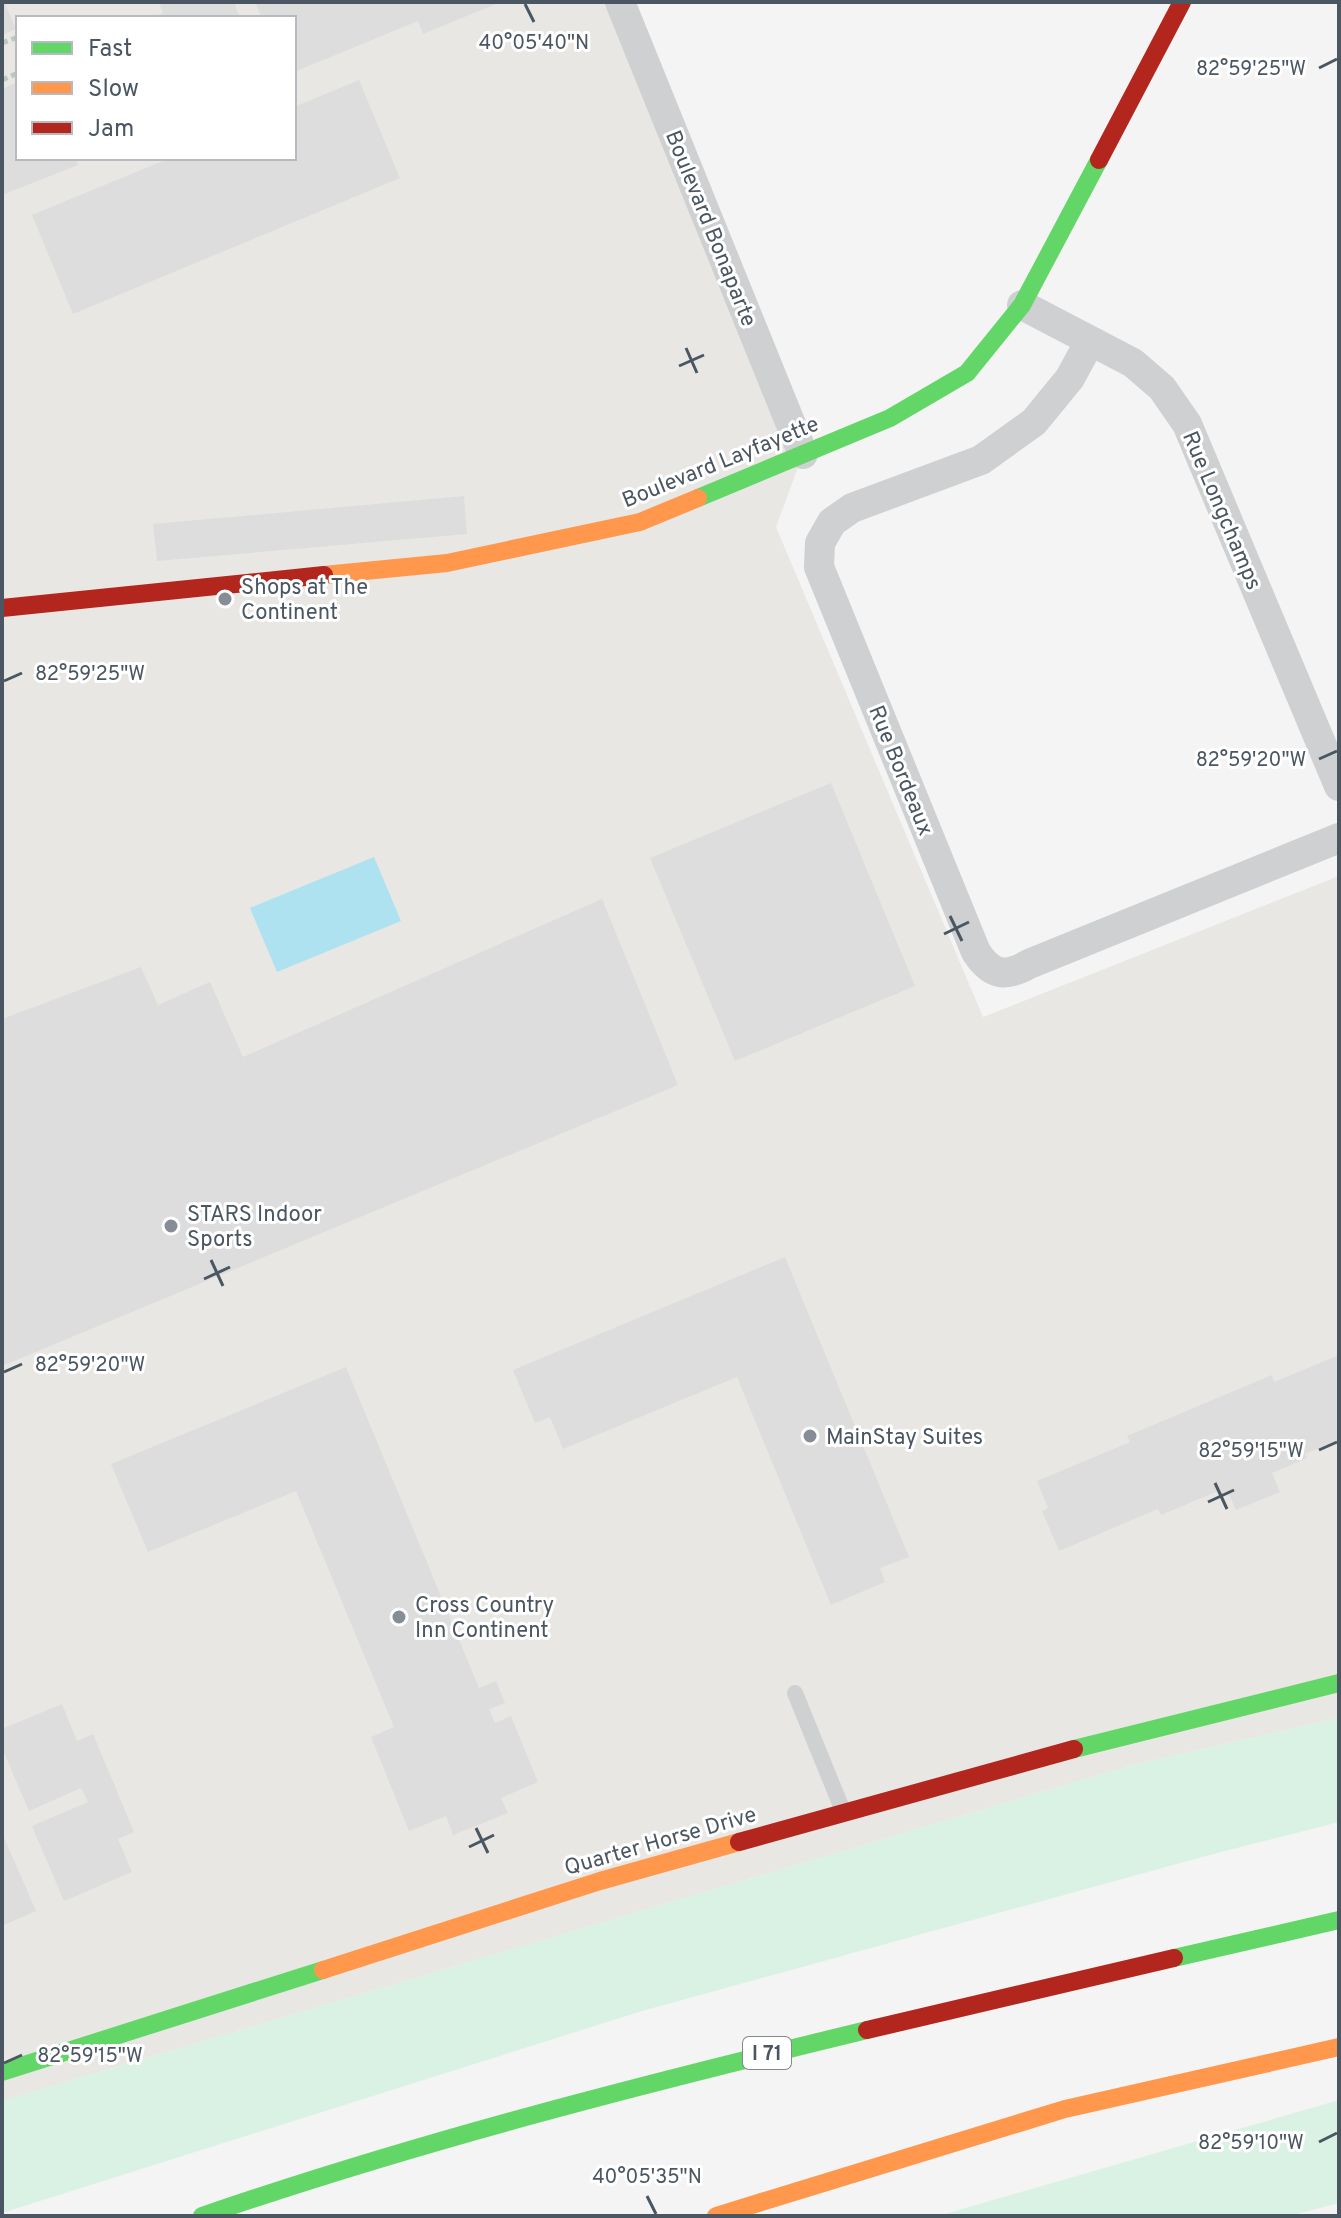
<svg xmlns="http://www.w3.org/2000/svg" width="1341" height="2218" font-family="Overpass,sans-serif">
  <rect width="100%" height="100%" fill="#f4f4f4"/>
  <!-- commercial -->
  <path fill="#e8e7e3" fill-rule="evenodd" d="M2 2H620L803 454 776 527 983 1017 1339 876V1718L1133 1765 2 2101ZM18 18H294V158H18Z"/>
  <!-- green -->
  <g fill="#d9f2e3">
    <path d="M1339 1718V1822L1202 1857 642 2011 2 2213V2101L1133 1765Z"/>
    <path d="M1339 2100V2203L1290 2216H938Z"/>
  </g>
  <!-- water -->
  <path fill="#aee2f0" d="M374 857 401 921 277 972 250 908Z"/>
  <!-- building -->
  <g fill="#ddddde">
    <path d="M2 2H4L16 29 2 35Z"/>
    <path d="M159 2H234L240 18H151L163 13Z"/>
    <path d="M255 2H501L423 34 418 21 294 72V18H262Z"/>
    <path d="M359 80 400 178 73 314 32 215 170 158H294V107Z"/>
    <path d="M18 82V158H75L78 165 2 195V89Z"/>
    <path d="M464 496 467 534 157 561 153 524Z"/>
    <path d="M831 783 915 986 735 1061 650 858Z"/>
    <path d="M602 899 678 1085 2 1366V1019L141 967 158 1005 210 982 243 1057Z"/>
    <path d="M785 1257 909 1557 880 1568 885 1582 831 1605 737 1377 563 1449 550 1417 535 1423 513 1370Z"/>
    <path d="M1339 1355V1440L1305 1454 1307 1458 1272 1473 1280 1492 1236 1510 1229 1494 1221 1497 1218 1491 1161 1515 1158 1509 1059 1551 1042 1511 1048 1508 1037 1481 1130 1442 1127 1436 1272 1375 1274 1382Z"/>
    <path d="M346 1367 479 1688 496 1681 505 1703 489 1709 495 1723 511 1716 538 1782 501 1798 508 1813 453 1835 446 1816 409 1831 371 1737 394 1727 296 1491 148 1552 111 1464Z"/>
    <path d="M62 1704 77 1741 93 1734 134 1832 118 1839 132 1872 64 1901 32 1826 88 1802 81 1788 29 1811 2 1748V1729Z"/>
    <path d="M2 1833 36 1911 2 1926Z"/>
  </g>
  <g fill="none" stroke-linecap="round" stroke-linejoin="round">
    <!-- path -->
    <g stroke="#bcc7c4" stroke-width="5" stroke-dasharray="6 4" stroke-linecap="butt">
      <path d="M2 43 18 37"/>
      <path d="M2 80 18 73"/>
    </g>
    <!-- lane -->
    <path stroke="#ced0d2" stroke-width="16" d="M795 1693 843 1811"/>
    <!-- street -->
    <g stroke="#ced0d2" stroke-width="30">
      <path d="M620 2 803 454"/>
      <path d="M1022 305 1133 363 1162 388 1187 424 1339 786"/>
      <path d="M1090 341 1070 378 1034 422 981 460 852 508 832 522 820 543 819 567 976 952C991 975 1005 978 1029 964L1339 838"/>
    </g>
    <!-- fast -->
    <g stroke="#63d668" stroke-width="18">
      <path d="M698 498 890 418 967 373 1022 305 1099 160"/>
      <path d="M1074 1749 1339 1683"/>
      <path d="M1174 1958 1339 1920"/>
      <path d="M2 2072 323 1970"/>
      <path d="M202 2216C420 2141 644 2084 867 2030"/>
    </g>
    <!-- slow -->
    <g stroke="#ff974d" stroke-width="18">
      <path d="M324 575 447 563 640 522 698 498"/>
      <path d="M323 1970 600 1881 739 1842"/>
      <path d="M716 2216 1065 2109 1339 2047"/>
    </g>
    <!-- jam -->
    <g stroke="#b3261e" stroke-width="18">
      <path d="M1099 160 1182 2"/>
      <path d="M2 608 324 575"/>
      <path d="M739 1842 1074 1749"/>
      <path d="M867 2030 1174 1958"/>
    </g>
  </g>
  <!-- ticks -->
  <path fill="none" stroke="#4a5661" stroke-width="3" d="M525 4 534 22M1319 68 1337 59M686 348 697 373M679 366 704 355M4 681 22 673M1319 759 1337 751M950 916 962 941M944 934 969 922M211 1260 223 1286M204 1279 230 1267M4 1372 22 1364M1319 1450 1337 1442M1215 1483 1227 1509M1208 1502 1234 1490M476 1828 488 1853M469 1847 494 1835M4 2063 22 2055M1319 2142 1337 2133M647 2196 656 2214"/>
  <!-- markers -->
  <g fill="#868d94" stroke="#fff" stroke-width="3">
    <circle cx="225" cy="599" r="8"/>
    <circle cx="171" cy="1226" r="8"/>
    <circle cx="810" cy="1436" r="8"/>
    <circle cx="399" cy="1617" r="8"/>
  </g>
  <g text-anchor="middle" stroke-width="6" stroke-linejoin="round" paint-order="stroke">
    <!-- shield labels -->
    <rect fill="#fff" stroke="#808990" stroke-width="2" x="743" y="2037" width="48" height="32" rx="6"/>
    <g font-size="20" font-weight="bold" fill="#4a5661">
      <text x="767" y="2060">I 71</text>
    </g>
    <!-- street labels -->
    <g font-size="22" fill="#4a5661" stroke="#fff">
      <text transform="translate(712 228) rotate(68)" y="8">Boulevard Bonaparte</text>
      <text transform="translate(720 461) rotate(-22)" y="8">Boulevard Layfayette</text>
      <text transform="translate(1223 510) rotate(67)" y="8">Rue Longchamps</text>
      <text transform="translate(902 770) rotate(68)" y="8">Rue Bordeaux</text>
      <text transform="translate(660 1840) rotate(-16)" y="8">Quarter Horse Drive</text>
    </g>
    <!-- poi labels -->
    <g font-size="22" fill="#4a5661" stroke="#fff" text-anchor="start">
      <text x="241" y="594">Shops at The<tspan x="241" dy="25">Continent</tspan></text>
      <text x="187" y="1221">STARS Indoor<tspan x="187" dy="25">Sports</tspan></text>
      <text x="826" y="1444">MainStay Suites</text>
      <text x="415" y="1612">Cross Country<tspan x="415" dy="25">Inn Continent</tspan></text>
    </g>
  </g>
  <g font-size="20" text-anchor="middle" fill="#4a5661" stroke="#fff" stroke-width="6" stroke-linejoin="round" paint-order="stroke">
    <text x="534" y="49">40°05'40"N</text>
    <text x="1251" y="75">82°59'25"W</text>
    <text x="90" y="680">82°59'25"W</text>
    <text x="1251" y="766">82°59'20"W</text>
    <text x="90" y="1371">82°59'20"W</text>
    <text x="1251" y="1457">82°59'15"W</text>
    <text x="90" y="2062">82°59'15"W</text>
    <text x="1251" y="2149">82°59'10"W</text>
    <text x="647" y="2183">40°05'35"N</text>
  </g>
  <!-- border -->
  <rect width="1341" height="2218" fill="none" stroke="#4a5661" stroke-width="8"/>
  <!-- legend -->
  <rect x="16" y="16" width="280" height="144" fill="#ffffff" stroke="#b7bbc0" stroke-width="2"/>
  <rect x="32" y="42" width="40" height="12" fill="#63d668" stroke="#b7bbc0" stroke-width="2"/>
  <text x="88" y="56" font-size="24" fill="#4a5661">Fast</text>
  <rect x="32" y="82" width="40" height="12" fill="#ff974d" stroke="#b7bbc0" stroke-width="2"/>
  <text x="88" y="96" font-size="24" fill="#4a5661">Slow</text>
  <rect x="32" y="122" width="40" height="12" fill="#b3261e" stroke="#b7bbc0" stroke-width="2"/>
  <text x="88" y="136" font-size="24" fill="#4a5661">Jam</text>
</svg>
